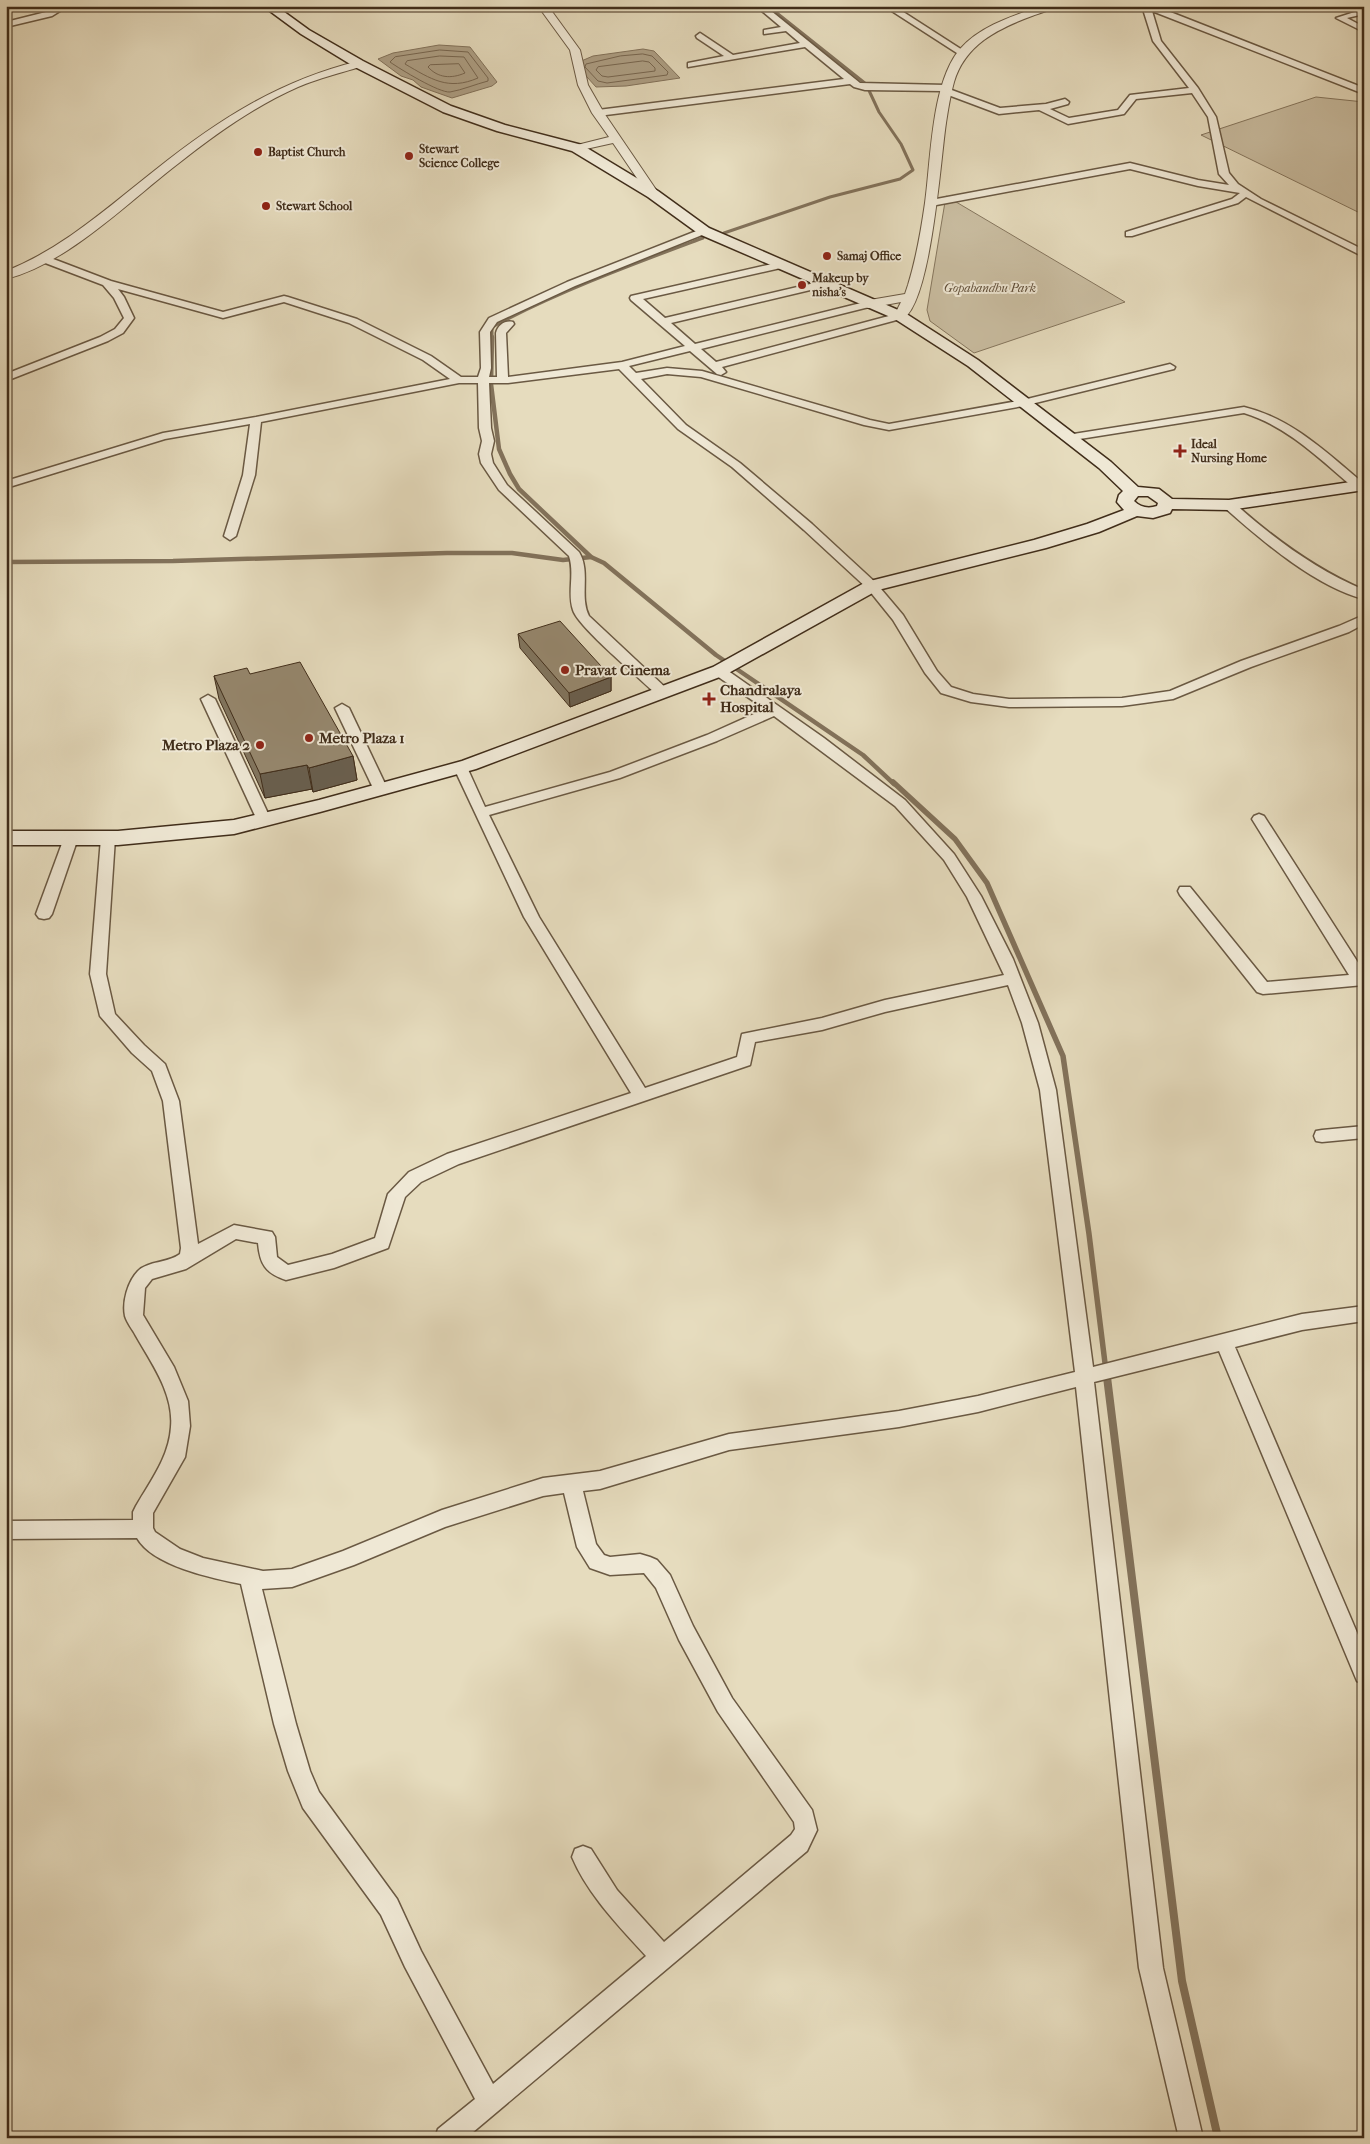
<svg xmlns="http://www.w3.org/2000/svg" width="1370" height="2144" font-family="'IM FELL French Canon',serif">
  <rect width="100%" height="100%" fill="#e6dcbe"/>
  <filter id="stains"><feTurbulence type="fractalNoise" baseFrequency=".004" numOctaves="4"/><feColorMatrix values="0 0 0 0 .2 0 0 0 0 .09 0 0 0 0 .02 0 0 0 .5 -.17"/></filter>
  <radialGradient id="worn" r=".72"><stop offset=".6" stop-color="#630" stop-opacity="0"/><stop offset="1" stop-color="#630" stop-opacity=".3"/></radialGradient>
  <!-- green -->
  <g fill="#cabea2" stroke="#85765e">
    <path d="M1316 97 1364 102V215L1201 135Z"/>
    <path d="M946 196 1125 302 974 353 930 321 927 310Z"/>
  </g>
  <!-- water -->
  <g fill="#aea086" stroke="#82725b">
    <path d="M439 45 470 47 497 82 492 86 452 98 421 87 413 80 401 76 378 59 393 53Z"/>
    <path d="M643 49 654 51 680 78 626 86 596 87 578 67 579 62 593 56Z"/>
  </g>
  <g fill="none" stroke-linecap="round" stroke-linejoin="round">
    <!-- shore -->
    <g stroke="#776650" stroke-width="1">
      <path d="M440 50 468 52 488 78V81C476 84 462 90 450 92 439 93 400 69 390 62L395 57Z"/>
      <path d="M643 54 652 56 668 72 667 75 607 83 598 81 585 67 586 64 620 56Z"/>
      <path d="M440 56 464 57 478 78C448 91 431 79 405 64L407 61Z"/>
      <path d="M643 61 649 62 655 68V71L608 77 602 76 596 70 598 67Z"/>
      <path d="M459 64 465 73C451 79 438 78 428 67L430 65Z"/>
    </g>
    <!-- stream-far3 -->
    <g stroke="#82725b" stroke-width="3">
      <path d="M724 233 830 197 900 179 913 170 901 144 879 112 866 84 768 6"/>
      <path d="M492 338V327C560 291 631 265 703 238"/>
    </g>
    <!-- stream-far2 -->
    <g stroke="#82725b" stroke-width="4.5">
      <path d="M492 337 491 384 499 449 510 474 519 489 591 557 604 563 716 655 863 755 894 784"/>
      <path d="M6 562 173 561 447 553H512L563 560 591 557"/>
    </g>
    <!-- stream-far1 -->
    <path stroke="#82725b" stroke-width="5.5" d="M893 782 955 839 987 883 1063 1056 1089 1234 1106 1371"/>
    <!-- stream -->
    <path stroke="#82725b" stroke-width="8" d="M1106 1369 1182 1981 1218 2138"/>
    <defs>
      <g id="minor">
        <path d="M57 6H68L52 16 6 27V22L46 12Z"/>
        <path d="M756 6H765L860 83 946 85 949 86V89L1000 108 1046 104 1065 99 1069 102 1068 104 1050 109 1069 118 1118 110 1130 95 1189 88 1153 41 1142 6H1155L1364 88V94L1152 11 1161 41 1198 88 1216 117 1229 173 1238 184 1261 199 1364 250V257L1246 197 1238 203 1132 236H1126V232L1232 199 1240 193 1198 186 1130 169 931 206 926 203 931 200 1130 163 1198 180 1229 185 1219 174 1208 117 1192 93 1136 99 1124 114 1068 124 1039 110 999 114 943 93 942 91 865 90 854 87 850 84 598 116 594 113 598 110 844 79 805 47 688 67V63L724 56 697 38 696 36 700 33 733 55 800 43 786 31 764 34V30L781 27Z"/>
        <path d="M884 6H894L967 53 960 55Z"/>
        <path d="M1364 9V14L1347 18 1364 27V32L1336 18Z"/>
        <path d="M704 228 709 231 707 233 575 286 497 322 490 332 491 368 489 377H497L496 333C498 325 505 320 513 322L514 324 506 333 508 377 622 362 685 346 631 300 630 298 631 296 781 262 786 265 785 267 643 299 665 318 823 281 828 284 823 287 671 323 695 344 869 301 874 304 873 306 701 349 716 362 900 313 905 316 904 318 722 367 726 372 721 375 717 374 690 351 629 366 636 373 667 368 702 371 870 420 889 424 1023 400 1170 364 1175 367 1174 369 1023 406 889 430 864 425 701 377 667 374 641 379 686 425 740 463 812 524 876 583 903 615 937 671 951 687 973 694 1009 699 1122 698 1170 691 1241 661 1339 626 1364 615V624L1349 632 1251 667 1173 699 1122 706 1009 707 971 702 941 693 925 673 893 620 868 589 804 530 732 467 678 429 619 369 508 383H489L491 428 494 441 491 454 493 463 507 485 579 552C591 572 579 596 589 616L667 689 669 692 662 696 657 695C641 679 578 627 573 610 567 593 575 574 569 556L499 490 481 463 479 454 482 441 479 428 478 383H459L261 422 255 475 236 536 230 540 224 536 243 475 250 424 165 439 6 488V481L163 433 256 417 450 379 423 360 349 323 284 302 223 318 118 289 124 297 134 318 123 333 108 341 6 381V374L100 337 115 329 124 318 114 298 103 285 40 261V257H48L111 281 223 312 284 296 288 297 357 319 431 356 461 377H478L481 368 480 332 489 318 567 282Z"/>
        <path d="M1244 407C1291 418 1327 453 1363 483L1364 488 1355 489C1321 460 1287 426 1244 413L1067 441 1061 438 1067 435Z"/>
        <path d="M1229 501 1233 502C1273 538 1315 569 1364 590V599C1316 587 1261 540 1225 508L1223 505 1225 502Z"/>
        <path d="M719 667 724 668 824 738 905 800 954 854 981 896 1013 959 1038 1023 1056 1090 1093 1367 1302 1314 1364 1306V1321L1302 1330 1235 1347 1364 1649V1684L1357 1681 1219 1351 1094 1382 1163 1968 1203 2138H1179L1139 1968 1076 1387 978 1412 899 1427 729 1450 600 1489 583 1491 596 1544 604 1555 610 1557 640 1554 650 1557 657 1560 670 1575 693 1626 732 1698 812 1810 817 1830 807 1851 466 2138H435L438 2129 475 2099 405 1967 381 1915 303 1808 288 1771 274 1724 241 1584C212 1578 153 1566 137 1538L6 1539V1521L133 1520V1512L136 1506C151 1480 169 1457 171 1427 174 1394 152 1364 136 1336 133 1330 127 1323 125 1316 122 1302 128 1281 138 1271 148 1261 168 1263 180 1254L181 1248 163 1101 152 1071 132 1053 100 1016 90 974 101 838 103 835H113L115 838 106 974 115 1014 144 1045 165 1064 179 1101 198 1244 234 1225 272 1232 275 1237 277 1257 288 1265 332 1254 375 1238 388 1194 409 1172 447 1154 631 1093 524 917 454 768 456 765H466L485 807 610 772 707 735 765 709 714 674 712 671ZM774 716 895 806 944 860 967 897 1004 975 885 1000 822 1018 742 1034 737 1057 645 1088 539 917 489 815 620 778 717 741ZM1008 985 1022 1023 1040 1090 1075 1372 978 1396 899 1411 729 1434 600 1471 543 1478 442 1510 343 1551 292 1569 263 1571 203 1558 180 1549 155 1532 153 1528V1513L185 1457 190 1426 188 1401 174 1367 143 1315 145 1288 152 1279 186 1269 236 1239 258 1243C260 1264 265 1273 286 1280L334 1268 388 1248 405 1197 421 1182 459 1164 750 1065 755 1042 822 1030 885 1012ZM564 1493 577 1547 590 1568 610 1575 644 1573 656 1588 679 1640 718 1712 794 1822 795 1829 791 1835 664 1942 617 1890 591 1849 583 1846 575 1849 572 1857C588 1895 619 1926 646 1956L493 2084 421 1951 397 1899 319 1792 310 1771 296 1724 262 1589 292 1587 354 1565 445 1527 543 1496Z"/>
        <path d="M208 695 215 699 271 820 269 823H259L257 820 201 699Z"/>
        <path d="M342 704 349 708 388 790 386 793H376L374 790 335 708Z"/>
        <path d="M1259 814 1264 816 1364 972V985L1263 994 1257 992 1180 895 1178 891 1180 887H1190L1267 982 1349 975 1252 819 1254 816Z"/>
        <path d="M71 833 76 835 78 838 52 914 49 918 44 919 39 918 36 914 64 838 66 835Z"/>
        <path d="M1364 1126V1138L1322 1142 1316 1141 1314 1136 1316 1131 1322 1130Z"/>
      </g>
      <g id="tertiary">
        <path d="M538 6H548L580 50 588 85 604 113 659 194 657 196H649L613 143 577 151 571 148 573 146 609 137 592 113 578 85 570 50Z"/>
        <path d="M1041 6H1056C1050 11 1039 13 1032 16 997 29 965 45 954 82 950 96 948 110 946 123 941 154 931 312 900 320L894 316 901 302 869 308 864 307 863 304 864 301 905 294 908 285C916 259 921 231 925 203 931 160 931 83 960 49 980 26 1013 16 1041 6Z"/>
        <path d="M359 61 364 64 363 66C341 73 319 78 298 87 255 106 216 134 179 163 129 201 69 263 6 279V271C62 249 107 208 154 171 218 120 278 81 359 61Z"/>
      </g>
      <path id="secondary" d="M263 6H276L309 30 363 61 451 106 505 125 582 145 658 191 709 228 905 313 978 360 1111 462 1138 487 1159 489 1172 499 1229 500 1364 480V490L1229 510 1172 509 1170 513 1153 518 1137 516 1099 532 1046 548 878 590 725 675 476 769 320 812 234 834 118 845H6V831H118L234 820 319 800 462 761 713 667 866 582 1034 540 1087 524 1124 510 1117 502 1119 495 1123 491 1099 468 968 366 895 319 699 234 648 197 572 151 497 131 443 112 355 67 301 34ZM1138 496H1148L1158 503 1157 506C1148 509 1140 507 1134 501Z"/>
    </defs>
    <!-- minor casing -->
    <use href="#minor" stroke="#6a5943" stroke-width="3"/>
    <!-- tertiary casing -->
    <use href="#tertiary" stroke="#6a5943" stroke-width="2"/>
    <!-- secondary casing -->
    <use href="#secondary" stroke="#402d1a" stroke-width="3"/>
    <!-- minor -->
    <use href="#minor" fill="#efe8d5" fill-rule="evenodd"/>
    <!-- tertiary -->
    <use href="#tertiary" fill="#efe8d5" fill-rule="evenodd"/>
    <!-- secondary -->
    <use href="#secondary" fill="#efe8d5" fill-rule="evenodd"/>
  </g>
  <!-- wall -->
  <g fill="#81755f" stroke="#402d1a">
    <path d="M518 634 611 677V691L570 707 520 648Z"/>
    <path d="M250 674 353 756 357 780 313 792 312 789 265 798 219 699 214 676Z"/>
  </g>
  <!-- shaded-wall -->
  <g fill="#695f4e" stroke="#402d1a">
    <path d="M611 677V691L570 707 569 693Z"/>
    <path d="M353 756 357 780 313 792 309 768Z"/>
    <path d="M307 765 312 789 265 798 260 774Z"/>
  </g>
  <!-- building -->
  <g fill="#96886f" stroke="#402d1a">
    <path d="M560 621 611 677 569 693 518 634Z"/>
    <path d="M300 662 353 756 309 768 307 765 260 774 214 676 247 668 250 674Z"/>
  </g>
  <!-- markers -->
  <g fill="#8f2418" stroke="#efe8d5" stroke-width="2">
    <circle cx="258" cy="152" r="5"/>
    <circle cx="409" cy="156" r="5"/>
    <circle cx="266" cy="206" r="5"/>
    <circle cx="827" cy="256" r="5"/>
    <circle cx="802" cy="285" r="5"/>
    <path d="M1177.5 443.5h5v5h5v5h-5v5h-5v-5h-5v-5h5z"/>
    <circle cx="565" cy="670" r="5"/>
    <path d="M706.5 691.5h5v5h5v5h-5v5h-5v-5h-5v-5h5z"/>
    <circle cx="309" cy="738" r="5"/>
    <circle cx="260" cy="745" r="5"/>
  </g>
  <g text-anchor="middle" stroke-width="4" stroke-linejoin="round" paint-order="stroke">
    <!-- far-poi labels -->
    <g font-size="12" font-weight="bold" fill="#402d1a" stroke="#efe8d5" text-anchor="start">
      <text x="419" y="153">Stewart<tspan x="419" dy="14">Science College</tspan></text>
      <text x="268" y="156">Baptist Church</text>
      <text x="276" y="210">Stewart School</text>
      <text x="837" y="260">Samaj Office</text>
      <text x="812" y="282">Makeup by<tspan x="812" dy="14">nisha's</tspan></text>
      <text x="1191" y="448">Ideal<tspan x="1191" dy="14">Nursing Home</tspan></text>
    </g>
    <!-- far-park labels -->
    <g font-size="12" font-style="italic" fill="#5c4a35" stroke="#efe8d5">
      <text x="990" y="292">Gopabandhu Park</text>
    </g>
    <!-- poi labels -->
    <g font-size="15" font-weight="bold" fill="#402d1a" stroke="#efe8d5" text-anchor="start">
      <text x="575" y="675">Pravat Cinema</text>
      <text x="720" y="695">Chandralaya<tspan x="720" dy="17">Hospital</tspan></text>
      <text x="319" y="743">Metro Plaza 1</text>
      <text x="250" y="750" text-anchor="end">Metro Plaza 2</text>
    </g>
  </g>
  <!-- margin -->
  <rect width="1370" height="2144" fill="none" stroke="#e6dcbe" stroke-width="25"/>
  <rect x="8" y="8" width="1355" height="2129" fill="none" stroke="#402d1a" stroke-width="2.5"/>
  <rect x="12" y="12" width="1345" height="2119" fill="none" stroke="#402d1a"/>
  <rect width="100%" height="100%" filter="url(#stains)"/>
  <rect width="100%" height="100%" fill="url(#worn)"/>
</svg>
